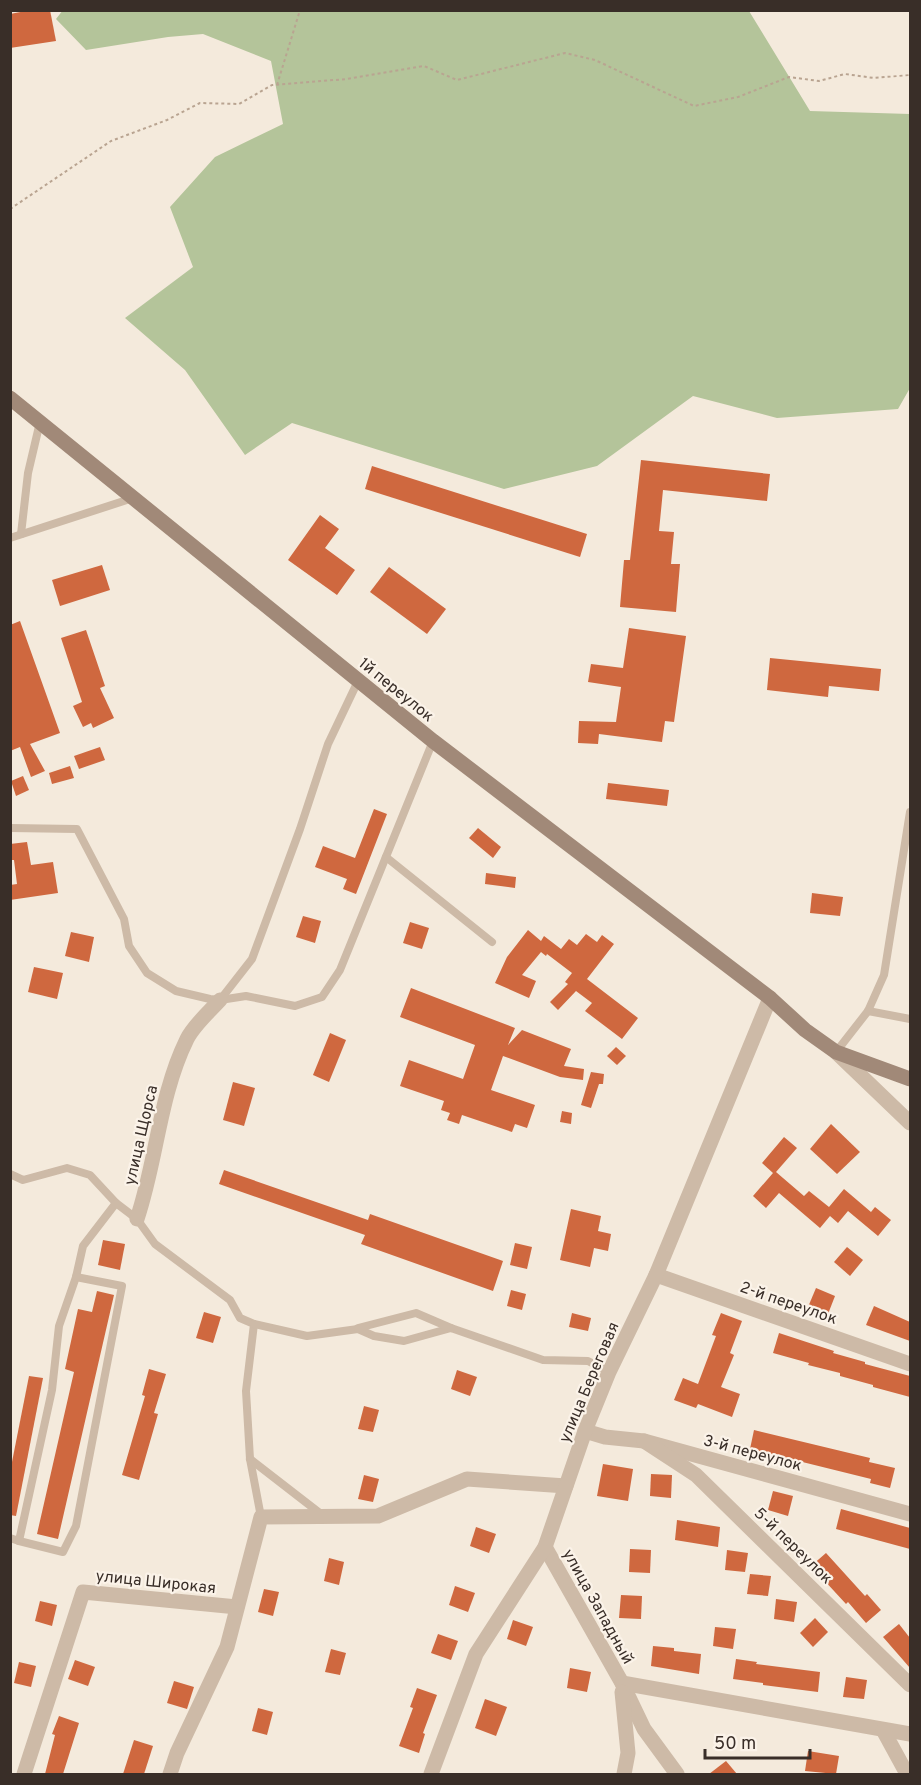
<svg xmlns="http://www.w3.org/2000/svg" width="921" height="1785" font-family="Overpass,sans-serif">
  <rect width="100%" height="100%" fill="#f4eadc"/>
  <!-- green -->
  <path fill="#b4c49a" d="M63 10 749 11 810 111 910 114V388L898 409 777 418 693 396 597 466 504 489 292 423 245 455 185 370 125 318 193 267 170 207 215 157 283 124 271 61 203 34 168 37 86 50 56 19Z"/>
  <!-- building -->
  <g fill="#cf683f">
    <path d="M31 10H50L56 41 10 48V14Z"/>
    <path d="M641 460 770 474 767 501 663 490 659 531 674 532 671 564H680L676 612 620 607 624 560H630Z"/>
    <path d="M372 466 587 534 580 557 365 489Z"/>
    <path d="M320 515 339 529 325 548 355 570 337 595 288 560Z"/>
    <path d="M102 565 110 590 60 606 52 580Z"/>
    <path d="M389 567 446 609 427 634 370 592Z"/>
    <path d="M20 621 60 733 30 744 45 771 31 777 20 747 10 751V625Z"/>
    <path d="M629 628 686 636 674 722 665 721 662 742 599 734 598 744 578 743 579 721 616 722 621 687 588 682 591 664 623 668Z"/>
    <path d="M86 630 105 686 100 688 114 718 93 728 91 723 83 727 73 706 82 702 61 638Z"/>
    <path d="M770 658 881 669 879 691 829 686 828 697 767 690Z"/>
    <path d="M100 747 105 760 79 769 74 756Z"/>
    <path d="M70 766 74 778 52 784 49 773Z"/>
    <path d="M23 776 29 790 16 796 11 781Z"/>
    <path d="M608 783 669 790 667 806 606 799Z"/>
    <path d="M374 809 387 814 356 894 343 889 347 879 315 867 323 846 355 858Z"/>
    <path d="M478 828 501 847 493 858 469 838Z"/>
    <path d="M27 842 31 865 53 862 58 893 10 900V885L17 884 14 860H10V844Z"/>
    <path d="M486 873 516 877 515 888 485 884Z"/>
    <path d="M812 893 843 897 840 916 810 913Z"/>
    <path d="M303 916 321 921 315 943 296 937Z"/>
    <path d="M410 922 429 928 422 949 403 943Z"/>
    <path d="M528 930 541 941 544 936 561 949 569 939 577 945 586 934 597 942 602 935 614 944 587 979 638 1018 622 1039 585 1011 592 1003 576 991 558 1010 550 1002 568 984 565 982 572 973 547 954 546 956 541 952 522 975 536 981 529 998 495 983 507 957Z"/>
    <path d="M71 932 94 937 89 962 65 956Z"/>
    <path d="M34 967 63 973 57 999 28 992Z"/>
    <path d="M411 988 515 1028 508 1045 522 1030 571 1049 564 1066 584 1069 583 1080 560 1077 503 1056 491 1090 535 1105 527 1128 515 1124 512 1132 462 1115 459 1124 447 1120 450 1113 441 1110 444 1101 400 1086 409 1060 463 1079 475 1045 400 1017Z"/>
    <path d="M330 1033 346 1040 329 1082 313 1075Z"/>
    <path d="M616 1047 626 1056 617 1065 607 1056Z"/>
    <path d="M591 1072 604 1074 603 1084H599L591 1108 581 1105Z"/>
    <path d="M233 1082 255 1088 244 1126 223 1120Z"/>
    <path d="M562 1111 572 1113 571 1124 560 1122Z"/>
    <path d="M831 1124 860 1152 837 1174 810 1149Z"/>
    <path d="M784 1137 797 1148 776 1172 804 1196 809 1191 829 1207 844 1189 871 1212 875 1207 891 1220 878 1236 848 1211 838 1223 830 1216 820 1228 779 1193 766 1208 753 1196 773 1173 762 1163Z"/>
    <path d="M224 1170 368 1220 370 1214 503 1261 493 1291 361 1244 365 1235 219 1184Z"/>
    <path d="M571 1209 601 1216 598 1231 611 1234 608 1251 594 1248 590 1267 560 1260Z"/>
    <path d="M103 1240 125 1244 120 1270 98 1265Z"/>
    <path d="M515 1243 532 1247 527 1269 510 1265Z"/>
    <path d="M847 1247 863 1260 850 1276 834 1262Z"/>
    <path d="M816 1288 835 1296 828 1314 808 1307Z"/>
    <path d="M511 1290 526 1294 522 1310 507 1306Z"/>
    <path d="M97 1291 114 1295 58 1539 37 1534 74 1372 65 1369 78 1309 92 1312Z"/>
    <path d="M874 1306 910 1322V1341L866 1325Z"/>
    <path d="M204 1312 221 1317 213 1343 196 1338Z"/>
    <path d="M572 1313 591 1318 588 1331 569 1327Z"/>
    <path d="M721 1313 742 1321 730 1353 734 1355 721 1387 740 1394 732 1417 698 1404 696 1408 674 1400 683 1378 698 1384 716 1336 712 1335Z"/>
    <path d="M779 1333 834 1351 833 1353 865 1362V1364L910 1376V1397L873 1387V1385L840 1376V1373L808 1365 809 1363 773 1353Z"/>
    <path d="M149 1369 166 1374 154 1413 158 1414 139 1480 122 1475 145 1396 142 1395Z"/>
    <path d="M457 1370 477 1377 470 1396 451 1389Z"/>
    <path d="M29 1376 43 1378 16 1516 10 1515V1472Z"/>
    <path d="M364 1406 379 1410 373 1432 358 1429Z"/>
    <path d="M754 1430 870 1458 869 1462 895 1468 890 1488 870 1483 871 1479 750 1449Z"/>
    <path d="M603 1464 633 1469 628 1501 597 1496Z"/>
    <path d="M651 1474 672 1475 671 1498 650 1496Z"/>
    <path d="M364 1475 379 1479 373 1502 358 1499Z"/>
    <path d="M773 1491 793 1496 788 1516 768 1510Z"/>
    <path d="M841 1509 910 1528V1549L836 1529Z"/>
    <path d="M677 1520 720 1527 718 1547 675 1540Z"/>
    <path d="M476 1527 496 1534 489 1553 470 1546Z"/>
    <path d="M630 1549 651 1550 650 1573 629 1572Z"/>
    <path d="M727 1550 748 1553 745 1572 725 1570Z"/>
    <path d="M826 1553 865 1596 867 1594 881 1610 866 1623 848 1602 846 1604 811 1566Z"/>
    <path d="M329 1558 344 1562 339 1585 324 1581Z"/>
    <path d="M750 1574 771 1576 768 1596 747 1594Z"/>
    <path d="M455 1586 475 1593 468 1612 449 1605Z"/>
    <path d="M264 1589 279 1592 273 1616 258 1612Z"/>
    <path d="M621 1595 642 1596 641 1619 619 1618Z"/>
    <path d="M776 1599 797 1602 794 1622 774 1619Z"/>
    <path d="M40 1601 57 1605 52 1626 35 1621Z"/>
    <path d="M815 1618 828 1632 813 1647 800 1633Z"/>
    <path d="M513 1620 533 1627 526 1646 507 1639Z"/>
    <path d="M899 1624 910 1638V1668L883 1637Z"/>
    <path d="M715 1627 736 1629 733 1649 713 1646Z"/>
    <path d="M438 1634 458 1641 451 1660 431 1653Z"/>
    <path d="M653 1646 674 1648V1651L701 1654 699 1674 651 1666Z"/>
    <path d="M331 1649 346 1653 340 1675 325 1672Z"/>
    <path d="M736 1659 757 1662 756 1664 820 1672 818 1692 763 1685V1683L733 1679Z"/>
    <path d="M75 1660 95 1667 88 1686 68 1679Z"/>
    <path d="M19 1662 36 1666 31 1687 14 1683Z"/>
    <path d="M570 1668 591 1672 587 1692 567 1688Z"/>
    <path d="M846 1677 867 1680 864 1699 843 1697Z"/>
    <path d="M174 1681 194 1687 187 1709 167 1703Z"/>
    <path d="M417 1688 437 1695 423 1733 425 1734 419 1753 399 1746 413 1708 410 1707Z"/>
    <path d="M485 1699 507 1707 496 1736 475 1728Z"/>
    <path d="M258 1708 273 1712 267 1735 252 1731Z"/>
    <path d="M59 1716 79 1723 63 1774H45L55 1735 52 1734Z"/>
    <path d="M134 1740 153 1746 144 1774H123Z"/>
    <path d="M808 1751 839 1756 836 1774 805 1771Z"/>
    <path d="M726 1761 737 1774H709Z"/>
  </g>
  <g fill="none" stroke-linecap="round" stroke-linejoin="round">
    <!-- path -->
    <g stroke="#b9a491" stroke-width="2" stroke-dasharray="3 3" stroke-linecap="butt">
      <path d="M277 85 300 10"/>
      <path d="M10 209 111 141 167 120 200 103 239 104 272 85 347 79 424 66 457 80 565 53 595 60 694 106 738 97 789 77 819 81 845 74 874 78 910 75"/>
    </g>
    <!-- lane -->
    <g stroke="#cdbaa7" stroke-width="8">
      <path d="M21 534 28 473 40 422"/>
      <path d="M10 538 133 498"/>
      <path d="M10 828 77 829 124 919 129 946 147 973 176 991 210 999 220 1000 246 996 295 1006 322 997 340 970 433 741"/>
      <path d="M386 857 492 942"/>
      <path d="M220 1000 252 959 300 829 328 744 358 681"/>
      <path d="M868 1011 910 1019"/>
      <path d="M836 1052 868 1011 884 975 910 812"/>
      <path d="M10 1174 23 1180 67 1168 90 1175 116 1203 137 1219 155 1244 230 1300 240 1318 254 1324 246 1391 250 1459 261 1517"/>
      <path d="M254 1324 307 1336 358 1329 374 1336 404 1341 451 1328 543 1360 588 1361 609 1372"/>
      <path d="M358 1328 416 1313 451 1328"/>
      <path d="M250 1459 321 1514"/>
      <path d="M10 1538 19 1541 52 1390 59 1326 76 1277 83 1246 116 1203"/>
      <path d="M19 1541 63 1552 76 1526 122 1286 76 1277"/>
    </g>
    <!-- street -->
    <g stroke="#cdbaa7" stroke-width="15">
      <path d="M836 1052 910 1123"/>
      <path d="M137 1219C157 1160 159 1096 187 1039 194 1025 209 1012 220 1000"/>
      <path d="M656 1275 910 1364"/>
      <path d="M585 1431 605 1437 644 1441 910 1514"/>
      <path d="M644 1441 696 1475 910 1685"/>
      <path d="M545 1547 622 1683 644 1729 677 1774"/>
      <path d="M622 1683 910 1734"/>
      <path d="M622 1692 628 1753 624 1774"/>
      <path d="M883 1730 907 1774"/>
      <path d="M24 1774 83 1592 237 1607"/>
      <path d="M170 1774 177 1753 227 1647 261 1517 378 1516 467 1479 566 1486"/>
      <path d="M431 1774 476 1654 545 1547 585 1431 609 1372 656 1275 770 998"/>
    </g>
    <!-- secondary -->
    <path stroke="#a18978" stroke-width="15" d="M10 398 433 741 770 998 805 1030 836 1052 910 1079"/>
  </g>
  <g text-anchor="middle" stroke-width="4.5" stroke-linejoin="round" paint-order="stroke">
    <!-- street labels -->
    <g font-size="16" fill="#392e28" stroke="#fbf3e9">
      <text transform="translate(397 689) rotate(39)" y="6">1й переулок</text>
      <text transform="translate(140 1135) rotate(-77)" y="6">улица Щорса</text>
      <text transform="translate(789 1302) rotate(19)" y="6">2-й переулок</text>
      <text transform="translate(588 1382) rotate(-67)" y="6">улица Береговая</text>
      <text transform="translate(753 1452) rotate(15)" y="6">3-й переулок</text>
      <text transform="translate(794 1545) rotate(44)" y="6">5-й переулок</text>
      <text transform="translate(156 1581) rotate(6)" y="6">улица Широкая</text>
      <text transform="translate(599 1606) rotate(61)" y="6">улица Западный</text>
    </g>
  </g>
  <!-- border -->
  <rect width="921" height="1785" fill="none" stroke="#392e28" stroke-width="24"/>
  <!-- scale -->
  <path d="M705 1749v9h105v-9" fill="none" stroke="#392e28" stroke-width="3"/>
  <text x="714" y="1749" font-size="18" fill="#392e28" stroke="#fbf3e9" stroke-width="4.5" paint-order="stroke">50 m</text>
</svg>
